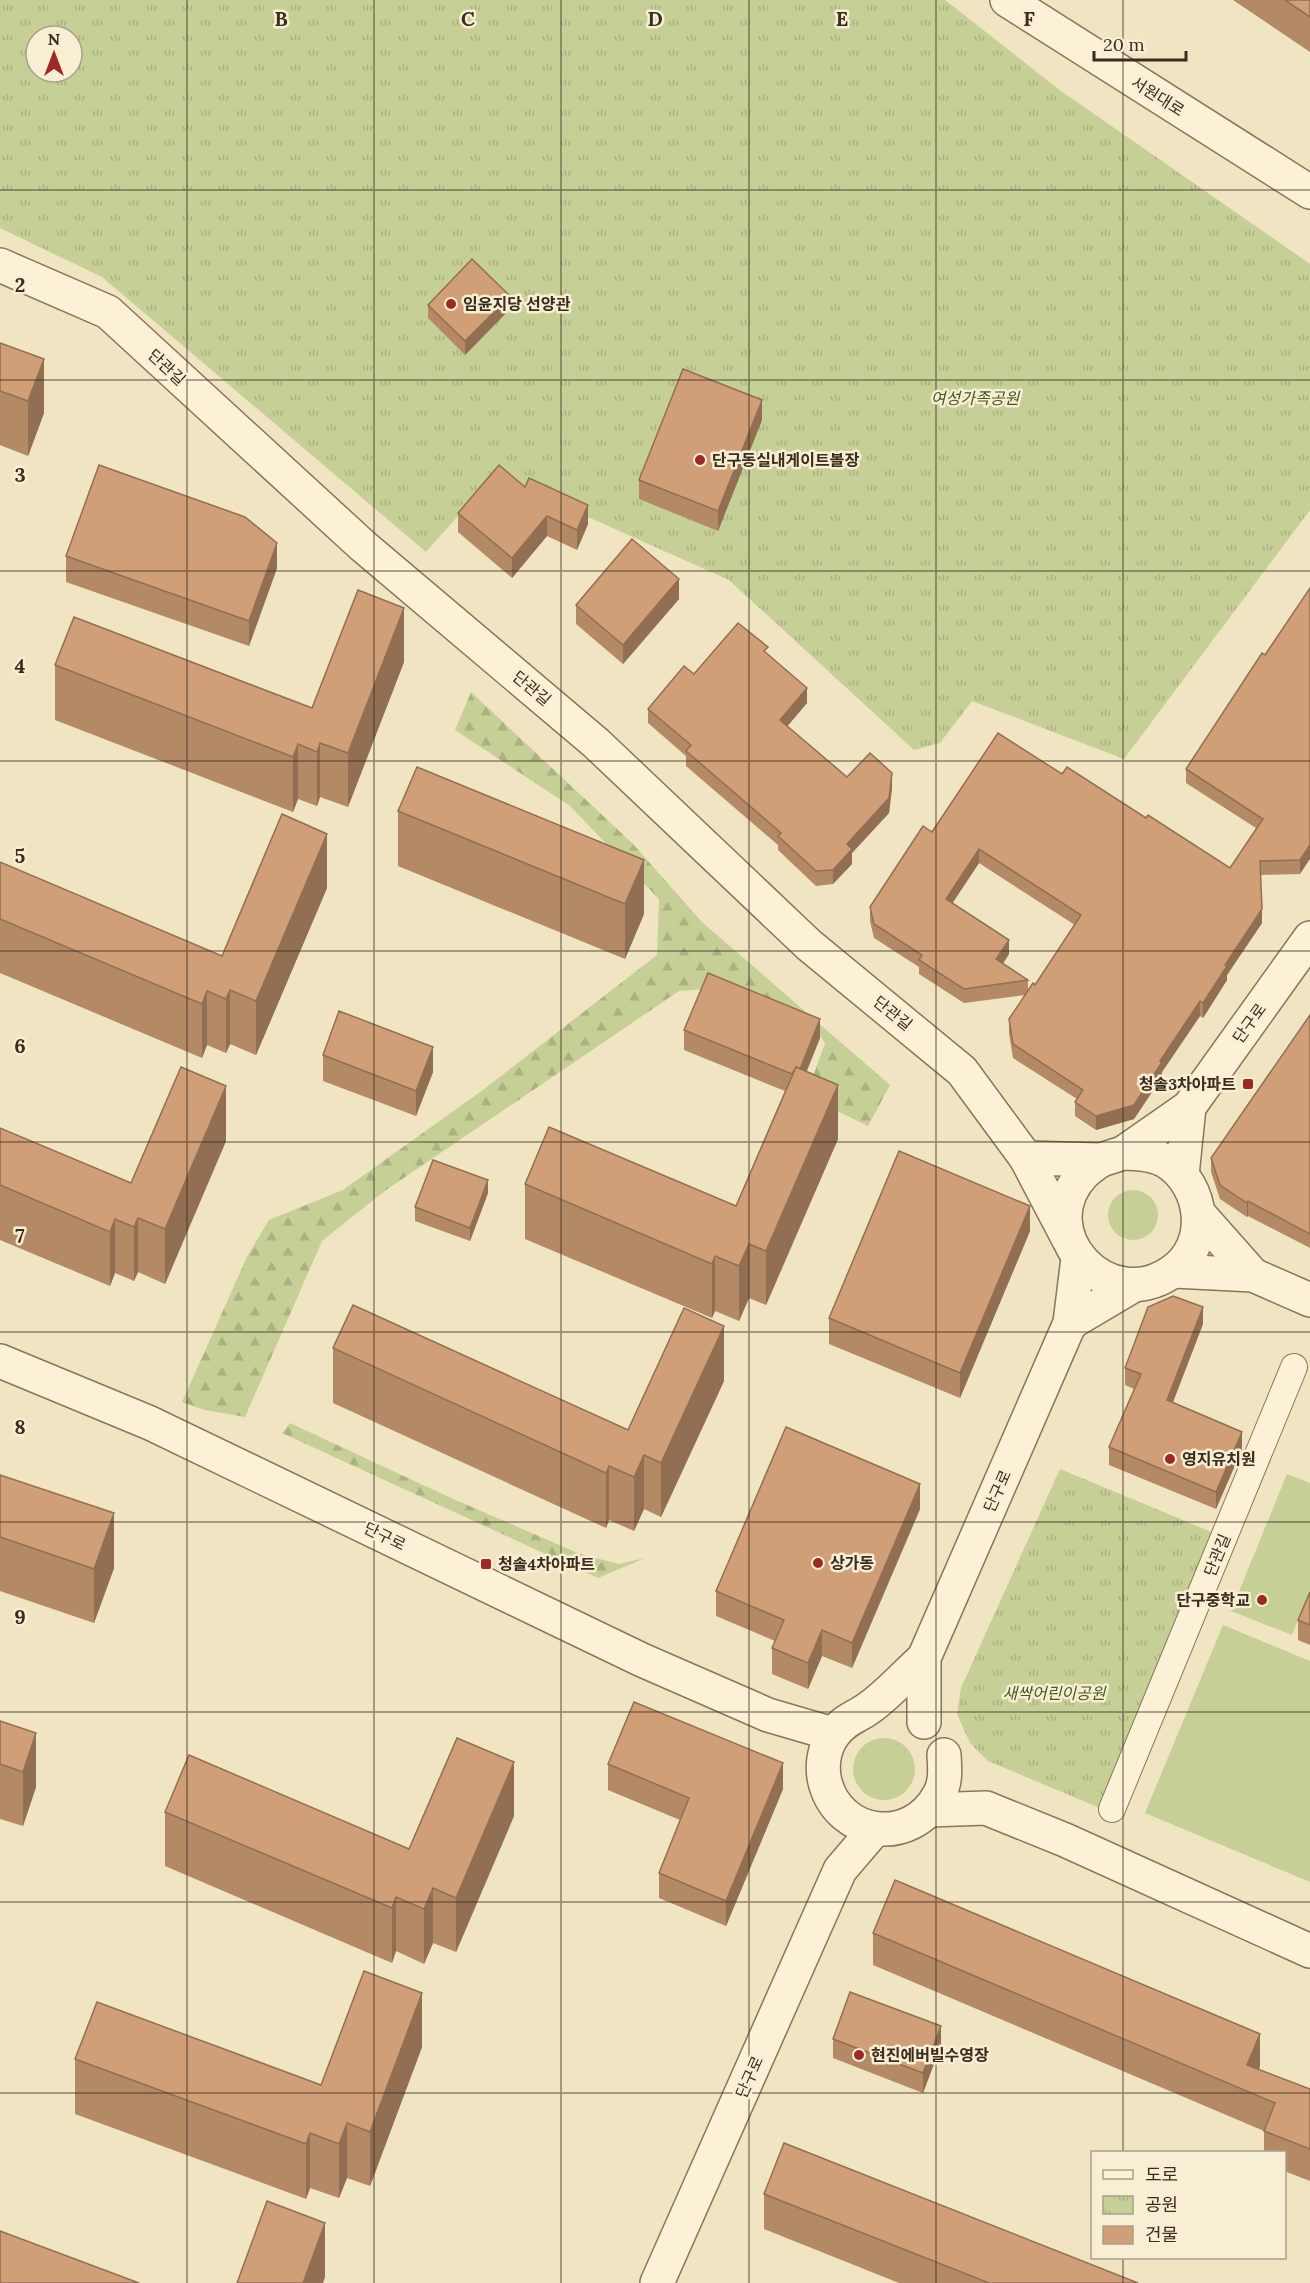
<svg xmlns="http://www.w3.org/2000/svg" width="1310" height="2283" font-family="Lora,'Noto Sans KR',serif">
  <defs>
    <pattern id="forest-firs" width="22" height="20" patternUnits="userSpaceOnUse" patternTransform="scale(1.5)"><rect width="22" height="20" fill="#c6cf96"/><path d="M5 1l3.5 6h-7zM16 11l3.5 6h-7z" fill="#abb281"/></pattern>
    <pattern id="park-tufts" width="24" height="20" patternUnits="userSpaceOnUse" patternTransform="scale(1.5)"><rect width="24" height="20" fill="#c6cf96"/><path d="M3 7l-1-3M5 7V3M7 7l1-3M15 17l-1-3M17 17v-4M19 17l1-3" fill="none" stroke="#abb281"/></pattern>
  </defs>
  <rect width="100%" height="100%" fill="#f0e4c3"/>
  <!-- grass -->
  <g fill="#c6cf96">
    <circle cx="1133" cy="1215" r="25"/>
    <path d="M1287 1474 1310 1483V1591L1292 1635 1231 1611Z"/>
    <path d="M1223 1625 1310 1661V1882L1145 1813Z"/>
    <circle cx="884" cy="1769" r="31"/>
  </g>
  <!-- forest -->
  <g fill="url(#forest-firs)">
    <path d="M471 692 632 843 702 922 890 1085 868 1126 806 1096 825 1043 819 1034 706 989 679 991 386 1190 322 1241 245 1417 205 1410 182 1402 247 1257 269 1220 343 1190 483 1090 657 955 659 899 570 806 455 730Z"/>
    <path d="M290 1423 451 1498 580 1554 619 1564 645 1558 598 1578 282 1433Z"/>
  </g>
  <!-- park -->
  <g fill="url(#park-tufts)" fill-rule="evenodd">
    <path d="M0 0H945L1061 91 1310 264V510L1124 759 972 701 940 743 914 750 729 580 494 475 426 552 102 277 0 228ZM36 36H72V72H36Z"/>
    <path d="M1060 1469 1214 1533 1100 1808 988 1761 970 1743 957 1714 961 1688Z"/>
  </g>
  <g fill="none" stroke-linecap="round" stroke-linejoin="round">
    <defs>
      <path id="pedestrian" d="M1112 1809 1294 1367"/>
      <g id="tertiary">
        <path d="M1007 0 1310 192"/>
        <path d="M0 265 108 312 363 546 596 743 809 945 962 1071 1026 1158 1068 1238"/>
        <path d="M1026 1158 1101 1160 1123 1153 1189 1107 1310 938"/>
        <path d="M1101 1160C1095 1164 1088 1169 1083 1174 1029 1232 1108 1318 1173 1271 1211 1244 1204 1186 1167 1162 1154 1154 1138 1153 1123 1153"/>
        <path d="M1182 1175 1189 1107"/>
        <path d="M1199 1214 1253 1275"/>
        <path d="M1174 1271 1253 1275 1310 1300"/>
        <path d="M1070 1323 1134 1285"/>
        <path d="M0 1361 150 1423 642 1660 768 1715 833 1734"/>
        <path d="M924 1658C907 1673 885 1698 866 1710 854 1718 843 1721 834 1734 824 1747 821 1766 825 1782 839 1837 911 1847 939 1795 946 1783 945 1769 944 1755"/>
        <path d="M924 1722V1658L1070 1323 1078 1258"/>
        <path d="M929 1810 986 1808 1065 1840 1310 1951"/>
        <path d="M657 2283 840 1870 875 1829"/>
      </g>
    </defs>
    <!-- pedestrian casing -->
    <use href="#pedestrian" stroke="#8b7559" stroke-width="28"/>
    <!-- tertiary casing -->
    <use href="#tertiary" stroke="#8b7559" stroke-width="36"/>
    <!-- pedestrian -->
    <use href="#pedestrian" stroke="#faf1d7" stroke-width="26"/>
    <!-- tertiary -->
    <use href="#tertiary" stroke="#faf1d7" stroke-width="33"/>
  </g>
  <!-- wall -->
  <g fill="#b38966" fill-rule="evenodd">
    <path d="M1233 0H1310V52Z"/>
    <path d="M428 305 510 309 465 355 428 318Z"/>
    <path d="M0 343 44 413 28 456 0 445Z"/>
    <path d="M762 420 718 531 639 499V480Z"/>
    <path d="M525 487 588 524 577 550 547 536 512 578 458 532V513Z"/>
    <path d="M66 556 277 568 249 646 66 582Z"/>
    <path d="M1310 588 1300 874 1260 875 1262 923 1227 975V980L1203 1018 1200 1016 1162 1072V1077L1134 1119 1096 1130 1075 1116V1102L1077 1099 1013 1058 1009 1033V1019L1025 995 964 1003 919 974V967L874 938 870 921V907L932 832 1062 774 1146 818 1230 868 1256 828 1186 783V769ZM979 863 1075 925 1035 985 1028 990V980L1003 964 1009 954 952 903Z"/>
    <path d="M679 599 623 664 576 624V605Z"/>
    <path d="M768 654 807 703 787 726 847 777 892 788 889 813 852 853V864L833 884 816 886 778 850V845L686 766V756L648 723V709L694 674Z"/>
    <path d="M404 662 348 807 320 797 317 806 298 799 293 812 55 720V665L312 708Z"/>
    <path d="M417 767 644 914 625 959 398 866V811Z"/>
    <path d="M0 862 222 956 327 888 256 1055 230 1044 226 1053 207 1045 202 1058 0 973Z"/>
    <path d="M1310 1015V1248L1248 1216 1247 1217 1220 1199 1211 1172V1158Z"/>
    <path d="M684 1030 820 1038 807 1071 838 1139 766 1305 749 1298 739 1321 715 1311 712 1318 525 1239V1184L736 1206 785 1091 684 1050Z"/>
    <path d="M323 1055 433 1072 416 1116 323 1081Z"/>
    <path d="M0 1128 131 1183 226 1141 165 1284 138 1272 134 1281 115 1273 110 1286 0 1240Z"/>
    <path d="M488 1193 470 1241 415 1221V1207Z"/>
    <path d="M1030 1231 960 1398 829 1344V1318Z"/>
    <path d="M1203 1324 1172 1403 1242 1449 1216 1509 1109 1465V1447L1134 1389 1125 1385V1368Z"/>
    <path d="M333 1348 628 1430 724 1381 661 1517 644 1509 634 1531 609 1520 606 1528 333 1403Z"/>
    <path d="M0 1475 114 1568 94 1623 0 1591Z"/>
    <path d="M920 1509 852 1668 822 1656 808 1689 772 1674V1648L775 1641 716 1616V1591Z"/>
    <path d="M1310 1592V1645L1298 1640V1620Z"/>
    <path d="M0 1721 36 1787 23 1826 0 1819Z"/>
    <path d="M608 1764 783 1789 726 1926 659 1898V1873L680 1820 608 1790Z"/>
    <path d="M165 1812 409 1849 514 1816 456 1952 433 1943 424 1964 396 1951 392 1963 165 1866Z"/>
    <path d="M873 1933 1260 2066 1259 2070 1310 2089V2181L1284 2171V2152H1264V2131L873 1965Z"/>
    <path d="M833 2039 941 2045 923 2093 833 2058Z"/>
    <path d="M422 2047 370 2186 347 2178 339 2198 310 2188 306 2199 75 2114V2059L321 2085Z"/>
    <path d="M764 2194 1138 2283H899L764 2229Z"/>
  </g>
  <!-- shaded-wall -->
  <g fill="#926f53">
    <path d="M510 296V309L465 355V341Z"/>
    <path d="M44 359V413L28 456V401Z"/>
    <path d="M762 400V420L718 531V511Z"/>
    <path d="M588 505V524L577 550V530Z"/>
    <path d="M547 516V536L512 578V558Z"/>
    <path d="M277 543V568L249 646V621Z"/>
    <path d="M679 579V599L623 664V645Z"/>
    <path d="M404 608V662L348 807V753Z"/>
    <path d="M807 688V703L780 735V720Z"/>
    <path d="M320 743V797L317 806V752Z"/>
    <path d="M298 744V799L293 812V757Z"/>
    <path d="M892 773V788L889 813 852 853V864L833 884V870L847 844Z"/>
    <path d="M327 834V888L256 1055V1001Z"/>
    <path d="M1310 845V859L1300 874V860Z"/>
    <path d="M979 849V863L946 913V899Z"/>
    <path d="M644 860V914L625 959V904Z"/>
    <path d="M1262 909V923L1227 975V980L1203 1018V1003L1225 965Z"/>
    <path d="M1009 940V954L996 973V959Z"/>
    <path d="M230 990V1044L226 1053V999Z"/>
    <path d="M207 991V1045L202 1058V1004Z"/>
    <path d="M1200 1001V1016L1162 1072V1077L1134 1119 1096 1130V1116L1160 1061Z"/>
    <path d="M820 1019V1038L796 1096V1076Z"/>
    <path d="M433 1047V1072L416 1116V1091Z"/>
    <path d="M838 1085V1139L766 1305V1251Z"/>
    <path d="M226 1086V1141L165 1284V1229Z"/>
    <path d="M488 1180V1193L470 1241V1228Z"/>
    <path d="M1248 1201V1216L1247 1217V1203Z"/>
    <path d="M1030 1206V1231L960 1398V1373Z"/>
    <path d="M138 1218V1272L134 1281V1227Z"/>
    <path d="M115 1219V1273L110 1286V1232Z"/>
    <path d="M749 1244V1298L739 1321V1266Z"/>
    <path d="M715 1256V1311L712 1318V1264Z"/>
    <path d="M1203 1307V1324L1167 1418V1400Z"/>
    <path d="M724 1326V1381L661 1517V1463Z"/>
    <path d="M1242 1432V1449L1216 1509V1492Z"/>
    <path d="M644 1455V1509L634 1531V1477Z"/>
    <path d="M609 1466V1520L606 1528V1473Z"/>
    <path d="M920 1484V1509L852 1668V1643Z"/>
    <path d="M114 1513V1568L94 1623V1569Z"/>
    <path d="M822 1630V1656L808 1689V1663Z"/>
    <path d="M36 1733V1787L23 1826V1772Z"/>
    <path d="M514 1762V1816L456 1952V1898Z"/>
    <path d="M783 1763V1789L726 1926V1901Z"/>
    <path d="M433 1888V1943L424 1964V1909Z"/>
    <path d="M396 1897V1951L392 1963V1908Z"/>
    <path d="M422 1993V2047L370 2186V2132Z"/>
    <path d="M941 2026V2045L923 2093V2073Z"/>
    <path d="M1260 2034V2066L1249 2092 1247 2065Z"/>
    <path d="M347 2123V2178L339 2198V2144Z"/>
    <path d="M310 2133V2188L306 2199V2144Z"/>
    <path d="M325 2223V2277L323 2283H303Z"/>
  </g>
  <!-- building -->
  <g fill="#d09f77" stroke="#926f53" stroke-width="1.5">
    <path d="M1285 0H1310V17Z"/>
    <path d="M472 259 510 296 465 341 428 305Z"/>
    <path d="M0 343 44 359 28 401 0 391Z"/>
    <path d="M683 369 762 400 718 511 639 480Z"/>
    <path d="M99 465 245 517 277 543 249 621 66 556Z"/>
    <path d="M499 465 525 487 529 478 588 505 577 530 547 516 512 558 458 513Z"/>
    <path d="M632 539 679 579 623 645 576 605Z"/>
    <path d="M1310 588V845L1300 860 1260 861 1262 909 1225 965 1227 966 1203 1003 1200 1001 1160 1061 1162 1062 1134 1105 1096 1116 1075 1102 1083 1090 1013 1044 1009 1019 1033 983 1035 985 1081 915 979 849 946 899 1009 940 996 959 1028 980 964 989 919 960 922 955 874 924 870 907 923 826 932 832 998 733 1062 774 1067 767 1146 818 1148 815 1230 868 1263 819 1186 769 1262 653 1265 655Z"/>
    <path d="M358 590 404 608 348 753 320 743 317 752 298 744 293 757 55 665 74 617 312 708Z"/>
    <path d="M738 623 768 647 764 651 807 688 780 720 847 777 870 753 892 773 889 798 847 844 852 849 833 870 816 871 778 836 781 833 686 751 691 745 648 709 684 666 694 674Z"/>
    <path d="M417 767 644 860 625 904 398 811Z"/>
    <path d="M282 814 327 834 256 1001 230 990 226 999 207 991 202 1004 0 919V862L222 956Z"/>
    <path d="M708 973 820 1019 800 1069 796 1067 792 1074 684 1030Z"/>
    <path d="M339 1011 433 1047 416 1091 323 1055Z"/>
    <path d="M1310 1015V1234L1248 1201 1247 1203 1220 1185 1211 1158Z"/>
    <path d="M181 1067 226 1086 165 1229 138 1218 134 1227 115 1219 110 1232 0 1185V1128L131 1183Z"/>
    <path d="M796 1067 838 1085 766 1251 749 1244 739 1266 715 1256 712 1264 525 1184 549 1127 736 1206Z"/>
    <path d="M899 1151 1030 1206 960 1373 829 1318Z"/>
    <path d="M433 1160 488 1180 470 1228 415 1207Z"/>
    <path d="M1173 1296 1203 1307 1167 1400 1242 1432 1216 1492 1109 1447 1141 1374 1125 1368 1148 1307Z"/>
    <path d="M353 1305 628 1430 684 1308 724 1326 661 1463 644 1455 634 1477 609 1466 606 1473 333 1348Z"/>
    <path d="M786 1427 920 1484 852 1643 822 1630 808 1663 772 1648 784 1620 716 1591Z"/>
    <path d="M0 1475 114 1513 94 1569 0 1537Z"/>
    <path d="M1310 1592V1625L1298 1620Z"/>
    <path d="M634 1702 783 1763 726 1901 659 1873 689 1798 608 1764Z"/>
    <path d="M0 1721 36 1733 23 1772 0 1764Z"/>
    <path d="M457 1738 514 1762 456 1898 433 1888 424 1909 396 1897 392 1908 165 1812 189 1755 409 1849Z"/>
    <path d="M895 1880 1260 2034 1247 2065 1310 2089V2149L1264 2131 1275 2103 873 1933Z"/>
    <path d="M364 1971 422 1993 370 2132 347 2123 339 2144 310 2133 306 2144 75 2059 97 2002 321 2085Z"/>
    <path d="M850 1992 941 2026 923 2073 833 2039Z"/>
    <path d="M784 2143 1138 2283H989L764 2194Z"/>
    <path d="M267 2201 325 2223 303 2283H237Z"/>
    <path d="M0 2231 139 2283H0Z"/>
  </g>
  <!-- grid -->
  <path fill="none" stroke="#3a2c1e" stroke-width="1.5" stroke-opacity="0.55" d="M187 0V2283M374 0V2283M561 0V2283M749 0V2283M936 0V2283M1123 0V2152M0 190H1310M0 380H1310M0 571H1310M0 761H1310M0 951H1310M0 1142H1310M0 1332H1310M0 1522H1310M0 1712H1310M0 1902H1310M0 2093H1310M1123 2258V2283"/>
  <!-- markers -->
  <g fill="#9d2926" stroke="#f7eed3" stroke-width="2">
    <circle cx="451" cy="304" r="6"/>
    <circle cx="700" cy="460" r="6"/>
    <rect x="1242" y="1078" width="12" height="12" rx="3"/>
    <circle cx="1170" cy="1459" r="6"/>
    <circle cx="818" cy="1563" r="6"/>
    <rect x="480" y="1558" width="12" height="12" rx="3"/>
    <circle cx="1262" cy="1600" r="6"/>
    <circle cx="859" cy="2055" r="6"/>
  </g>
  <g text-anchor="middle" stroke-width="5" stroke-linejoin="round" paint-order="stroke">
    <!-- street labels -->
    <g font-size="16" fill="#3a2c1e" stroke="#f7eed3">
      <text transform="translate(1158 96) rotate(32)" y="6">서원대로</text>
      <text transform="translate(167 367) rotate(43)" y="6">단관길</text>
      <text transform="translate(532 688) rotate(40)" y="6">단관길</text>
      <text transform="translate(893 1013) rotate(39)" y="6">단관길</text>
      <text transform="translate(1249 1023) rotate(-54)" y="6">단구로</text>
      <text transform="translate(997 1491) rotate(-66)" y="6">단구로</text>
      <text transform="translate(385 1536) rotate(26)" y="6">단구로</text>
      <text transform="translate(1217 1555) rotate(-68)" y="6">단관길</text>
      <text transform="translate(749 2077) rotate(-66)" y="6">단구로</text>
    </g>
    <!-- poi labels -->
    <g font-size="16" font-weight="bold" fill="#3a2c1e" stroke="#f7eed3" text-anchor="start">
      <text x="463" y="310">임윤지당 선양관</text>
      <text x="712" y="466">단구동실내게이트볼장</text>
      <text x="1236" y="1090" text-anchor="end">청솔3차아파트</text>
      <text x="1182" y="1465">영지유치원</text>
      <text x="830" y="1569">상가동</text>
      <text x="498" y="1570">청솔4차아파트</text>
      <text x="1250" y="1606" text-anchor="end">단구중학교</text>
      <text x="871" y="2061">현진에버빌수영장</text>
    </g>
    <!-- park labels -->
    <g font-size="16" font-style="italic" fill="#495823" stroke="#f7eed3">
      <text x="975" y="404">여성가족공원</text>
      <text x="1054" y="1699">새싹어린이공원</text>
    </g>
  </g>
  <g font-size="20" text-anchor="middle" font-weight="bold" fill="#3a2c1e" stroke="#f7eed3" stroke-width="5" stroke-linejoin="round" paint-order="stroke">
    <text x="281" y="26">B</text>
    <text x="468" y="26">C</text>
    <text x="655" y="26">D</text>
    <text x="842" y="26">E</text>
    <text x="1029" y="26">F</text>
    <text x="20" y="292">2</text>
    <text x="20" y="482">3</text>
    <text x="20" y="673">4</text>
    <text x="20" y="863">5</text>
    <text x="20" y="1053">6</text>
    <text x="20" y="1243">7</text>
    <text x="20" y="1434">8</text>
    <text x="20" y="1624">9</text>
  </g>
  <!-- legend -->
  <rect x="1091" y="2151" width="195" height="108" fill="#f7eed3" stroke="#aba08b" stroke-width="1.5"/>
  <rect x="1103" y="2170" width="30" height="9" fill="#faf1d7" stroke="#aba08b" stroke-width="1.5"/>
  <text x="1145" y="2181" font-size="18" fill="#3a2c1e">도로</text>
  <rect x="1103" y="2196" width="30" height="18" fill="url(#park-tufts)" stroke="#aba08b" stroke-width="1.5"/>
  <text x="1145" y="2211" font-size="18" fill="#3a2c1e">공원</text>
  <rect x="1103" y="2226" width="30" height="18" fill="#d09f77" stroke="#aba08b" stroke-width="1.5"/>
  <text x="1145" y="2241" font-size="18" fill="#3a2c1e">건물</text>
  <!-- north arrow -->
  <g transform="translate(54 54)"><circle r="28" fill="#f7eed3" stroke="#aba08b" stroke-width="1.5"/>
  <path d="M0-4.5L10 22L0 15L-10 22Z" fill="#9d2926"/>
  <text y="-9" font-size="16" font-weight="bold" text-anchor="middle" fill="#3a2c1e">N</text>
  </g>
  <!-- scale -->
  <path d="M1094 51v9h92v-9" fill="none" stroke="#3a2c1e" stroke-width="3"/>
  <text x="1103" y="51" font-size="18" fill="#3a2c1e" stroke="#f7eed3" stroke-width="4.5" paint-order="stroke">20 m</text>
</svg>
